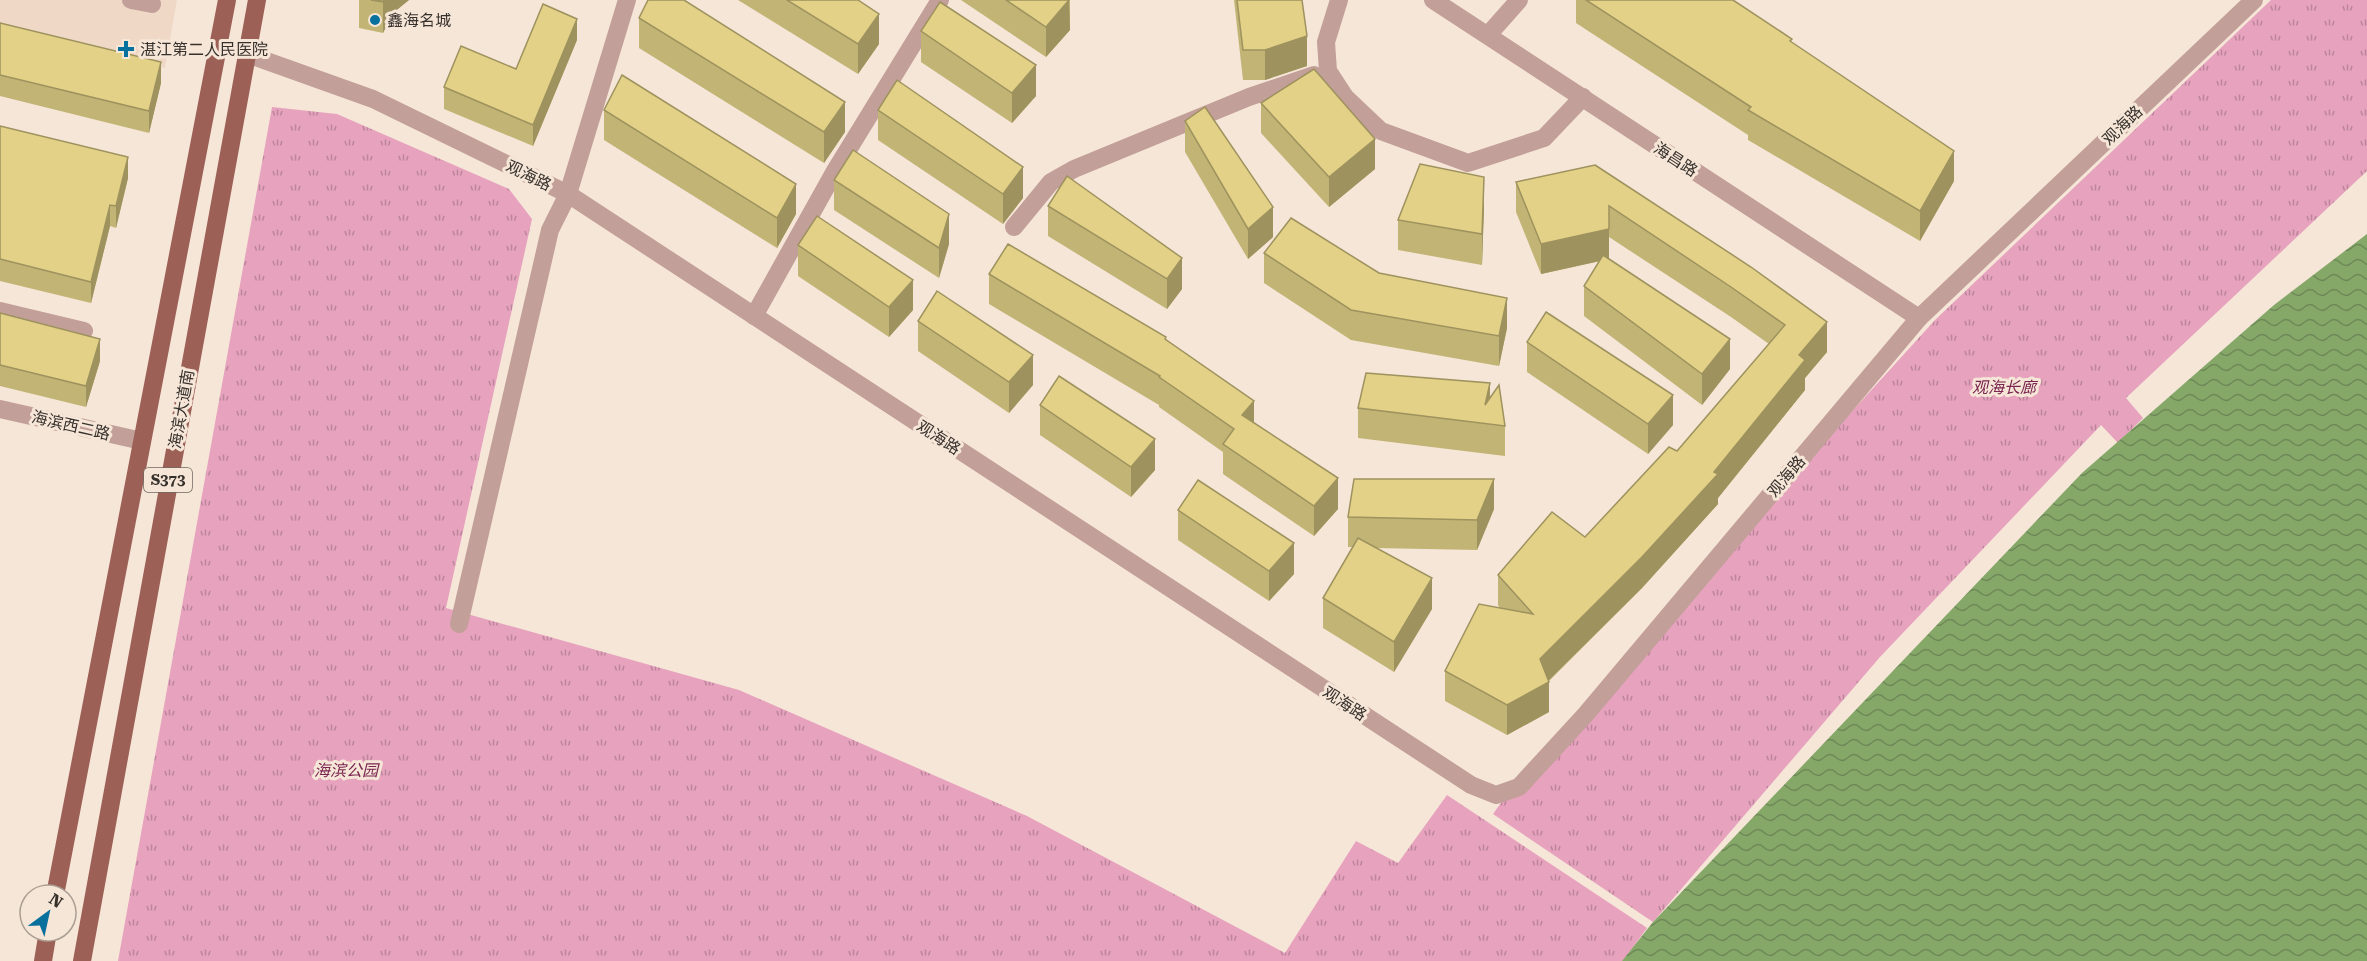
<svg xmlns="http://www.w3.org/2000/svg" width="2367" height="961" font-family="'Roboto Serif','Noto Sans SC',serif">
  <defs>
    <pattern id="grass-tufts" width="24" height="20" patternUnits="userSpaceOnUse" patternTransform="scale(1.5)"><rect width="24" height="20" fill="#e7a2be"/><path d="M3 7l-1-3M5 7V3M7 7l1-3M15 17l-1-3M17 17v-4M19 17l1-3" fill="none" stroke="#bc859b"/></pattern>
    <pattern id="water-waves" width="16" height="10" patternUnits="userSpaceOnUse" patternTransform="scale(1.5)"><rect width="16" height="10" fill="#85a869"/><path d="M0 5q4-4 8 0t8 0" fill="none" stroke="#6e8957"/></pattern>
  </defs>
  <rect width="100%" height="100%" fill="#f6e6d8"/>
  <!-- built -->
  <path fill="#efd9c6" d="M0 0H177L165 68 0 31Z"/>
  <!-- grass -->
  <g fill="url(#grass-tufts)">
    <path d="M2271 0H2367V171L2126 398 2143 418 2118 443 2101 425 1880 657 1653 922 1493 814 1518 779 1935 320Z"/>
    <path d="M272 107 337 114 509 189 532 219 446 608 739 690 1027 816 1285 953 1356 841 1398 863 1447 795 1647 928 1623 961H118Z"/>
  </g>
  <!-- water -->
  <path fill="url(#water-waves)" d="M2367 234V961H1622L1653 922 2082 473 2274 305Z"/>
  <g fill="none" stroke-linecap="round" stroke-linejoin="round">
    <!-- minor -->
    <g stroke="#c29f99" stroke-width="18">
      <path d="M131 0 152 4"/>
      <path d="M1339 0 1326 42 1328 71 1345 97 1381 131 1468 163 1544 138 1583 97"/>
      <path d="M1433 0 1919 318"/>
      <path d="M1488 35 1519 0"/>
      <path d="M247 54 373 99 568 194 1471 785 1496 795 1519 787 1586 714 1919 318 2254 0"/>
      <path d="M1014 227 1051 182 1074 169 1249 97 1314 75"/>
      <path d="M0 311 84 331"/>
      <path d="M754 316 835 171 940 0"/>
      <path d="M0 409 142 441"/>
      <path d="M459 624 550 230 568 194 627 0"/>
    </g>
    <!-- major -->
    <g stroke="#9d6057" stroke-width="18">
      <path d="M55 895 227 0"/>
      <path d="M43 961 48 931"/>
      <path d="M82 961 257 0"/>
    </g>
  </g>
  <!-- wall -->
  <g fill="#c2b474">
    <path d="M359 0H409L393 13 383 33 359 28Z"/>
    <path d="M738 0H858L879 44 858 74Z"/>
    <path d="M961 0H1070V30L1046 57Z"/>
    <path d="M1234 0H1302L1307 66 1265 80H1243Z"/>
    <path d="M1576 0H1733L1792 43 1954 181 1920 241 1748 140V135L1576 23Z"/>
    <path d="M639 18 845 132 824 163 639 48Z"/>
    <path d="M0 23 161 83 149 133 0 96Z"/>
    <path d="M921 31 1036 96 1012 123 921 62Z"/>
    <path d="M577 40 533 146 444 109V87L516 69Z"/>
    <path d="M1261 103 1375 169 1329 207 1261 133Z"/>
    <path d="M604 110 796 214 777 248 604 140Z"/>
    <path d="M878 110 1023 198 1003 224 878 140Z"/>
    <path d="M1185 121 1273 237 1248 259 1185 152Z"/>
    <path d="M0 126 128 178 116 228 110 226 91 303 0 281Z"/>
    <path d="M1595 165 1827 352 1805 378V390L1718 498V504L1642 588 1549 681V712L1507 735 1445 701V671L1500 608 1498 605V575L1585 537 1677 451 1769 344 1731 317 1609 237V259L1730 369 1702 405 1584 316V286L1600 261 1541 274 1516 212V182Z"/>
    <path d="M834 180 949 244 939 278 834 210Z"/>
    <path d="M1048 206 1182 289 1167 309 1048 236Z"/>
    <path d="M1484 207 1482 265 1398 250V220Z"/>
    <path d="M798 245 913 310 889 337 798 276Z"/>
    <path d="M1264 253 1379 273 1507 328 1499 366 1351 340 1264 283Z"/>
    <path d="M989 274 1166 339 1254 422 1338 509 1314 536 1223 474V452L1159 407V405L989 304Z"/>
    <path d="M0 313 100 361 86 407 0 386Z"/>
    <path d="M918 321 1033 385 1009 413 918 351Z"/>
    <path d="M1527 342 1673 425 1648 454 1527 372Z"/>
    <path d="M1490 399 1505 426V456L1358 438V408Z"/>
    <path d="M1040 405 1155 470 1131 497 1040 435Z"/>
    <path d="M1494 509 1477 550 1375 548 1432 609 1394 672 1323 628V598L1352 547H1348V517Z"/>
    <path d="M1178 510 1294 574 1269 601 1178 540Z"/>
  </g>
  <!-- shaded-wall -->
  <g fill="#9e925e">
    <path d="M384 0H409L393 13 383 33V2Z"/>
    <path d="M1069 0 1070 30 1046 57V27Z"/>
    <path d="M879 14V44L858 74V44Z"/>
    <path d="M577 19V40L533 146V125Z"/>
    <path d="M1307 36V66L1265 80V50Z"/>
    <path d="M161 62V83L149 133V111Z"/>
    <path d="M1036 65V96L1012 123V93Z"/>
    <path d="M845 102V132L824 163V132Z"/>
    <path d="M1375 139V169L1329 207V177Z"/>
    <path d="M1954 151V181L1920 241V211Z"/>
    <path d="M128 157V178L116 228V206Z"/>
    <path d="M1023 167V198L1003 224V194Z"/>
    <path d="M1484 177V207L1482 265V234Z"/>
    <path d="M796 184V214L777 248V218Z"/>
    <path d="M110 205V226L91 303V282Z"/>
    <path d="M1273 207V237L1248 259V229Z"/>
    <path d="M949 214V244L939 278V248Z"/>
    <path d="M1609 229V259L1541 274V244Z"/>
    <path d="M1182 258V289L1167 309V279Z"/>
    <path d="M913 280V310L889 337V307Z"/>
    <path d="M1507 298V328L1499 366V336Z"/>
    <path d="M1827 322V352L1805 378V390L1718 498V504L1642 588 1544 685 1549 682V712L1507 735V705L1540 659 1714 472 1799 355Z"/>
    <path d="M100 339V361L86 407V386Z"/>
    <path d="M1730 339V369L1702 405V374Z"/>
    <path d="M1033 355V385L1009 413V382Z"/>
    <path d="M1490 383V414L1485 405Z"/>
    <path d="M1673 395V425L1648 454V424Z"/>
    <path d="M1254 401V431L1242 415Z"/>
    <path d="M1155 439V470L1131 497V467Z"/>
    <path d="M1338 478V509L1314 536V506Z"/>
    <path d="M1494 479V509L1477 550V520Z"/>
    <path d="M1294 543V574L1269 601V571Z"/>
    <path d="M1432 578V609L1394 672V642Z"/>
  </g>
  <!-- building -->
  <g fill="#e2d187" stroke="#9e925e" stroke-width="1.5">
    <path d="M371 0H384L383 2Z"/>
    <path d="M648 0H684L845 102 824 132 639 18Z"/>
    <path d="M787 0H858L879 14 858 44Z"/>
    <path d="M1006 0H1069L1046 27Z"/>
    <path d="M1237 0H1302L1307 36 1265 50H1243Z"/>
    <path d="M1586 0H1733L1792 39 1790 41 1954 151 1920 211 1748 110 1751 107Z"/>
    <path d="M940 2 1036 65 1012 93 921 31Z"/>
    <path d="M543 4 577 19 533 125 444 87 461 46 516 69Z"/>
    <path d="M0 23 161 62 149 111 0 75Z"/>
    <path d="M1314 69 1375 139 1329 177 1261 103Z"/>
    <path d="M622 75 796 184 777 218 604 110Z"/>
    <path d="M897 80 1023 167 1003 194 878 110Z"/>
    <path d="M1205 107 1273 207 1248 229 1185 121Z"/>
    <path d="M0 126 128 157 116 206 110 205 91 282 0 259Z"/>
    <path d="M853 150 949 214 939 248 834 180Z"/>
    <path d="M1420 164 1484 177 1482 234 1398 220Z"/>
    <path d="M1595 165 1751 267 1827 322 1799 355 1805 360 1714 472 1718 474 1642 557 1540 659 1549 682 1507 705 1445 671 1479 604 1533 614 1498 575 1552 512 1585 537 1669 447 1677 451 1785 325 1731 287 1609 206V229L1541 244 1516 182Z"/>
    <path d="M1067 176 1182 258 1167 279 1048 206Z"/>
    <path d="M817 216 913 280 889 307 798 245Z"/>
    <path d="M1291 218 1379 273 1507 298 1499 336 1351 310 1264 253Z"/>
    <path d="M1008 244 1166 337 1165 339 1254 401 1242 415 1338 478 1314 506 1223 444 1234 429 1159 377 1160 376 989 274Z"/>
    <path d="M1603 255 1730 339 1702 374 1584 286Z"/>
    <path d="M937 291 1033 355 1009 382 918 321Z"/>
    <path d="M1546 312 1673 395 1648 424 1527 342Z"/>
    <path d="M0 313 100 339 86 386 0 365Z"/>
    <path d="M1366 373 1490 383 1485 405 1499 385 1505 426 1358 408Z"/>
    <path d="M1059 376 1155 439 1131 467 1040 405Z"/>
    <path d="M1354 479H1494L1477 520 1348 517Z"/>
    <path d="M1198 480 1294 543 1269 571 1178 510Z"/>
    <path d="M1358 538 1432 578 1394 642 1323 598Z"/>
  </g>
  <!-- markers -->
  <g fill="#07709d" stroke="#f6e6d8" stroke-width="2">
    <circle cx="375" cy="20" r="6"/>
    <path d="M123 40h6v6h6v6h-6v6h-6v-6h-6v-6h6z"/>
  </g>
  <g text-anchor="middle" stroke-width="6" stroke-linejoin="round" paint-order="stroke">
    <!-- shield labels -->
    <rect fill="#f6e6d8" stroke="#706760" stroke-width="1.5" x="144" y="468" width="48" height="24" rx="4.5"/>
    <g font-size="15" font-weight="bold" fill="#37312c">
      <text x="168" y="485">S373</text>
    </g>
    <!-- poi labels -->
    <g font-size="16" fill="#37312c" stroke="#f6e6d8" text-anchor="start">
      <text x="387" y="26">鑫海名城</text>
      <text x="140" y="55">湛江第二人民医院</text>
    </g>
    <!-- street labels -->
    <g font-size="16" fill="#37312c" stroke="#f6e6d8">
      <text transform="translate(2122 125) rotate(-44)" y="6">观海路</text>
      <text transform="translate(1676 159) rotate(33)" y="6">海昌路</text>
      <text transform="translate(529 175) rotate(26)" y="6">观海路</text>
      <text transform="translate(181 409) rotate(-80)" y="6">海滨大道南</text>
      <text transform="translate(71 425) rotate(13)" y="6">海滨西二路</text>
      <text transform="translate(939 437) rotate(33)" y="6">观海路</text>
      <text transform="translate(1786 476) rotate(-50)" y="6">观海路</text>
      <text transform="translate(1345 703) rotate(33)" y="6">观海路</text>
    </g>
    <!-- park labels -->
    <g font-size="16" font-style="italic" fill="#7a254f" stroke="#f6e6d8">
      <text x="2004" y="393">观海长廊</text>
      <text x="346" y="776">海滨公园</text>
    </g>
  </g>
  <!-- north arrow -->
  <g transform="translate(48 913) rotate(33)"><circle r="28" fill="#f6e6d8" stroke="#aa9e93" stroke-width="1.5"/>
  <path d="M0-4.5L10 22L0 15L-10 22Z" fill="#07709d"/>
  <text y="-9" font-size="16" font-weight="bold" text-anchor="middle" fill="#37312c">N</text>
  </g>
</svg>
